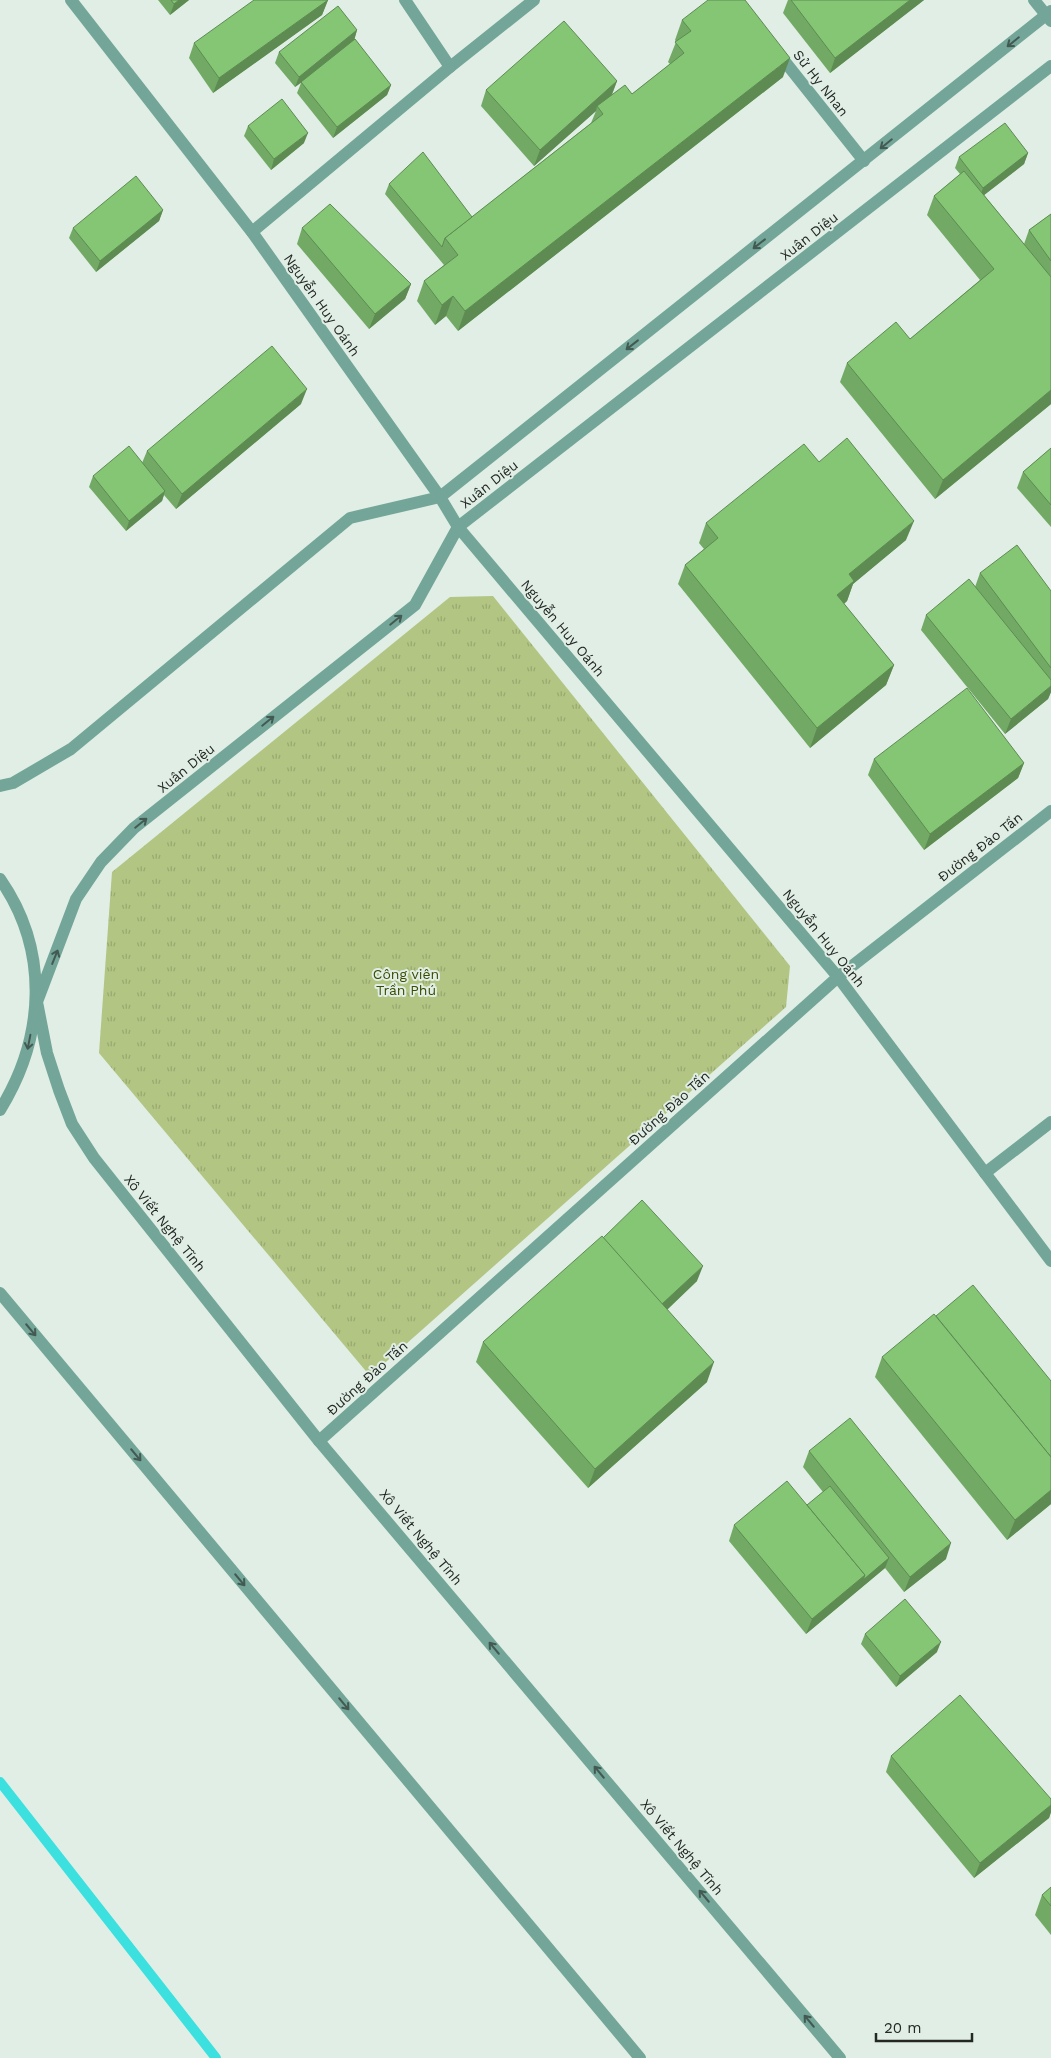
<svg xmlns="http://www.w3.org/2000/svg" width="1051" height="2058" font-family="'Work Sans',sans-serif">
  <defs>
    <pattern id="park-tufts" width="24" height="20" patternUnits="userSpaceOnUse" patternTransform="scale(1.25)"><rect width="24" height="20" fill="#b2c582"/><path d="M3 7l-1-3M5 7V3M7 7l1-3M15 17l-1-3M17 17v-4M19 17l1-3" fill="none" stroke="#99a970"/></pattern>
  </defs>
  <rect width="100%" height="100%" fill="#e0eee5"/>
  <!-- park -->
  <path fill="url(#park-tufts)" d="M493 596 790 966 786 1007 370 1376 99 1053 112 872 450 597Z"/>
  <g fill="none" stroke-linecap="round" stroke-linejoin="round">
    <!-- stream -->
    <path stroke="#3ce0df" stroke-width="10" d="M0 1782 216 2058"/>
    <!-- minor -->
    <g stroke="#73a698" stroke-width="12">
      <path d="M71 0 252 232 440 497 458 527 838 977 1051 1261"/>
      <path d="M405 0 450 67"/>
      <path d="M1034 0 1051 21"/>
      <path d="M778 53 864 161"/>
      <path d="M252 232 450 67 534 0"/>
      <path d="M985 1173 1051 1122"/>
      <path d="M319 1441 838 977 1051 811"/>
    </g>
    <!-- tertiary -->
    <g stroke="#73a698" stroke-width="12">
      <path d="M0 786 13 783 71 749 350 518 440 497 1051 11"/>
      <path d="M0 879C50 951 45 1037 0 1110"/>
      <path d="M0 1293 640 2058"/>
      <path d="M840 2058 319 1441 94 1158 72 1124 59 1090 47 1053 37 1002 76 899 101 862 134 828 415 605 458 527 1051 66"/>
    </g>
  </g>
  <!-- wall -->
  <g fill="#72aa65">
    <path d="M158 0H189L170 15Z"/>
    <path d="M328 0 322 15 213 93 189 58 194 43Z"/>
    <path d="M788 0H924L830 73 783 13Z"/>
    <path d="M682 20 783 77 458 331 446 316 435 325 417 301 424 281 444 265 385 194 389 184 472 217 591 123 596 111 534 166 481 106 486 90 617 81 612 95 632 94 670 64 668 62 676 42 675 40Z"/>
    <path d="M357 30 354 40 391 85 387 95 333 138 297 93 301 83 295 87 275 63 279 52Z"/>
    <path d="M248 126 304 143 271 170 244 136Z"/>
    <path d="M1028 153 1024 164 984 195 1024 244 1029 230 1051 214V404L935 499 840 382 847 363 910 339 980 280 927 215 934 196 960 174 955 168 959 157Z"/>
    <path d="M163 210 159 221 96 272 69 238 73 228Z"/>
    <path d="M302 228 411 284 405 299 369 329 297 244Z"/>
    <path d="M301 404 176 509 164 495 162 501 126 531 89 487 93 476 142 463 147 451Z"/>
    <path d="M1051 448V527L1017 488 1023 472Z"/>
    <path d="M819 462 906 540 853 584 847 601 844 604 894 665 886 685 810 748 678 584 685 565 704 549 699 543 706 523Z"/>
    <path d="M980 573 1051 591V692L1048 699 1005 734 921 630 926 615 975 587Z"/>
    <path d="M874 759 1024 763 1018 778 924 850 868 775Z"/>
    <path d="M603 1238 697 1281 667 1310 707 1382 588 1488 476 1362 483 1342Z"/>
    <path d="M882 1357 1051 1381V1504L1007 1540 875 1377Z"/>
    <path d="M809 1451 946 1559 904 1592 885 1568 806 1634 729 1541 734 1525 807 1505 823 1492 803 1467Z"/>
    <path d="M865 1634 937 1652 896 1687 861 1644Z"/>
    <path d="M891 1756 1051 1799V1812L1049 1818 974 1878 886 1772Z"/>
    <path d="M1051 1887V1935L1035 1915 1042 1895Z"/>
  </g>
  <!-- shaded-wall -->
  <g fill="#5d8b52">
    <path d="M179 0H189L170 15 174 4Z"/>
    <path d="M328 0 322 15 213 93 219 78Z"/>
    <path d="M910 0H924L830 73 835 58Z"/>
    <path d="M357 30 354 41 295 87 299 77Z"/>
    <path d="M790 58 783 77 458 331 465 311Z"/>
    <path d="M617 81 611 96 597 106 596 111 534 166 540 150Z"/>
    <path d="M391 85 387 95 333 138 337 127Z"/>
    <path d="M308 133 304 143 271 170 274 159Z"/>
    <path d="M1028 153 1024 164 979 199 983 188Z"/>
    <path d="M163 210 159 221 96 272 100 261Z"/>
    <path d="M411 284 405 299 369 329 375 314Z"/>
    <path d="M453 296 446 316 435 325 442 305Z"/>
    <path d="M307 389 301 404 176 509 182 494Z"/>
    <path d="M1051 390V404L935 499 943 480Z"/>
    <path d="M165 491 162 501 126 531 129 521Z"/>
    <path d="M914 521 906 540 853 584 847 601 830 615 837 595 849 574Z"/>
    <path d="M894 665 886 685 810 748 817 728Z"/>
    <path d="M1051 686V692L1048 699 1005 734 1011 719Z"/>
    <path d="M1024 763 1018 778 924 850 930 834Z"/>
    <path d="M703 1266 697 1281 655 1321 661 1305Z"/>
    <path d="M714 1362 707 1382 588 1488 595 1469Z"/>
    <path d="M1051 1490V1504L1007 1540 1015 1520Z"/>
    <path d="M951 1543 946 1559 904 1592 910 1577Z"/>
    <path d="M889 1558 885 1568 806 1634 812 1619 865 1575Z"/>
    <path d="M941 1642 937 1652 896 1687 900 1676Z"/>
    <path d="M1051 1805V1812L1049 1818 974 1878 980 1863Z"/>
  </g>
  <!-- building -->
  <g fill="#85c675" stroke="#5d8b52">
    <path d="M171 0H179L174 4Z"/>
    <path d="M254 0H328L219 78 194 43Z"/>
    <path d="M708 0H745L790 58 465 311 453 296 442 305 424 281 458 255 445 238 603 114 597 106 625 85 632 94 684 53 675 42 691 31 682 20Z"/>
    <path d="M791 0H910L835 58Z"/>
    <path d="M338 6 357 30 299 77 279 52Z"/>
    <path d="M564 21 617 81 540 150 486 90Z"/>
    <path d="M355 39 391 85 337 127 301 82Z"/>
    <path d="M282 99 308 133 274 159 248 126Z"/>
    <path d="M1005 123 1028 153 983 188 959 157Z"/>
    <path d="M423 152 472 217 445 238 442 247 389 184Z"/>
    <path d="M964 171 1051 277V390L943 480 847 363 896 322 910 339 994 269 934 196Z"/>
    <path d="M136 176 163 210 100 261 73 228Z"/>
    <path d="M330 204 411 284 375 314 302 228Z"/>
    <path d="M1051 214V261L1029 230Z"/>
    <path d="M272 346 307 389 182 494 147 451Z"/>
    <path d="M847 438 914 521 849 574 854 581 837 595 894 665 817 728 685 565 718 538 706 523 804 444 819 462Z"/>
    <path d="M129 446 165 491 129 521 93 476Z"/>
    <path d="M1051 448V505L1023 472Z"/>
    <path d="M1017 545 1051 591V668L980 573Z"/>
    <path d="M969 579 1051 680V686L1011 719 926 615Z"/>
    <path d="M967 688 1024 763 930 834 874 759Z"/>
    <path d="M642 1200 703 1266 662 1304 603 1238Z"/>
    <path d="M602 1236 714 1362 595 1469 483 1342Z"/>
    <path d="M973 1285 1051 1381V1457L936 1316Z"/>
    <path d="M934 1314 1051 1457V1490L1015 1520 882 1357Z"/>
    <path d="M850 1418 951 1543 910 1577 809 1451Z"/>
    <path d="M787 1481 865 1575 812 1619 734 1525Z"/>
    <path d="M830 1486 889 1558 863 1580 865 1575 807 1505Z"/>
    <path d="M905 1599 941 1642 900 1676 865 1634Z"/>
    <path d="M960 1695 1051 1799V1805L980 1863 891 1756Z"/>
    <path d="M1051 1887V1906L1042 1895Z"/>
  </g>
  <!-- one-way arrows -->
  <defs><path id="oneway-shaft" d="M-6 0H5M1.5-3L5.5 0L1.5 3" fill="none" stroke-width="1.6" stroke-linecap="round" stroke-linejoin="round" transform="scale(1.25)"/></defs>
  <g stroke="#435a53">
    <use href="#oneway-shaft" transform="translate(1013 42) rotate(141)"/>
    <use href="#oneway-shaft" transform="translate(886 144) rotate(141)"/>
    <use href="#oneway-shaft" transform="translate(759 244) rotate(142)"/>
    <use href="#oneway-shaft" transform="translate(632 345) rotate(142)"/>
    <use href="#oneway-shaft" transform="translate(396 620) rotate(-39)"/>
    <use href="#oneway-shaft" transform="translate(268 721) rotate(-39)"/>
    <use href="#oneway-shaft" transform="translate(141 823) rotate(-39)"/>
    <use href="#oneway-shaft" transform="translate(55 957) rotate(-68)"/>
    <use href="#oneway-shaft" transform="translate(29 1042) rotate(101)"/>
    <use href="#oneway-shaft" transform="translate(31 1330) rotate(50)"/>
    <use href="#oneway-shaft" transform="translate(136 1455) rotate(50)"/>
    <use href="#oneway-shaft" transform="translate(240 1580) rotate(50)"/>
    <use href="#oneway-shaft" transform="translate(494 1648) rotate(-130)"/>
    <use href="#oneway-shaft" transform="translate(344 1704) rotate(50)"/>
    <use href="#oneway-shaft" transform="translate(599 1772) rotate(-130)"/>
    <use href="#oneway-shaft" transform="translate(704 1896) rotate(-130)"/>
    <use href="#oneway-shaft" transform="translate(809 2021) rotate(-130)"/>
  </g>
  <g text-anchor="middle" stroke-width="4" stroke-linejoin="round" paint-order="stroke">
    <!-- street labels -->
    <g font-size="14" fill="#232825" stroke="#e0eee5">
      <text transform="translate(821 83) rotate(52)" y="5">Sử Hy Nhan</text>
      <text transform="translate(809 236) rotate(-38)" y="5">Xuân Diệu</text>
      <text transform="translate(322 305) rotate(55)" y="5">Nguyễn Huy Oánh</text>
      <text transform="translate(489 484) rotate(-38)" y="5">Xuân Diệu</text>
      <text transform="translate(563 628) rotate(50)" y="5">Nguyễn Huy Oánh</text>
      <text transform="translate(186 768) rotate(-39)" y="5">Xuân Diệu</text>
      <text transform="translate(980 847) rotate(-38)" y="5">Đường Đào Tấn</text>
      <text transform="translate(824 938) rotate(51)" y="5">Nguyễn Huy Oánh</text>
      <text transform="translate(669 1108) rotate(-42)" y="5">Đường Đào Tấn</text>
      <text transform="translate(165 1223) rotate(51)" y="5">Xô Viết Nghệ Tĩnh</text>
      <text transform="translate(367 1378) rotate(-42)" y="5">Đường Đào Tấn</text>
      <text transform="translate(421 1537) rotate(50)" y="5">Xô Viết Nghệ Tĩnh</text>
      <text transform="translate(682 1847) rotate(50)" y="5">Xô Viết Nghệ Tĩnh</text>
    </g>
    <!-- park labels -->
    <g font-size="14" fill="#3d4c00" stroke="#e0eee5">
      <text x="406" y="979">Công viên<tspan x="406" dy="16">Trần Phú</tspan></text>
    </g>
  </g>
  <!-- scale -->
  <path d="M876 2033v8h96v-8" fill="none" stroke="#232825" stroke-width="2.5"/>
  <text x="884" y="2033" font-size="15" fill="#232825" stroke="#e0eee5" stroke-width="4" paint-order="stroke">20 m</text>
</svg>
